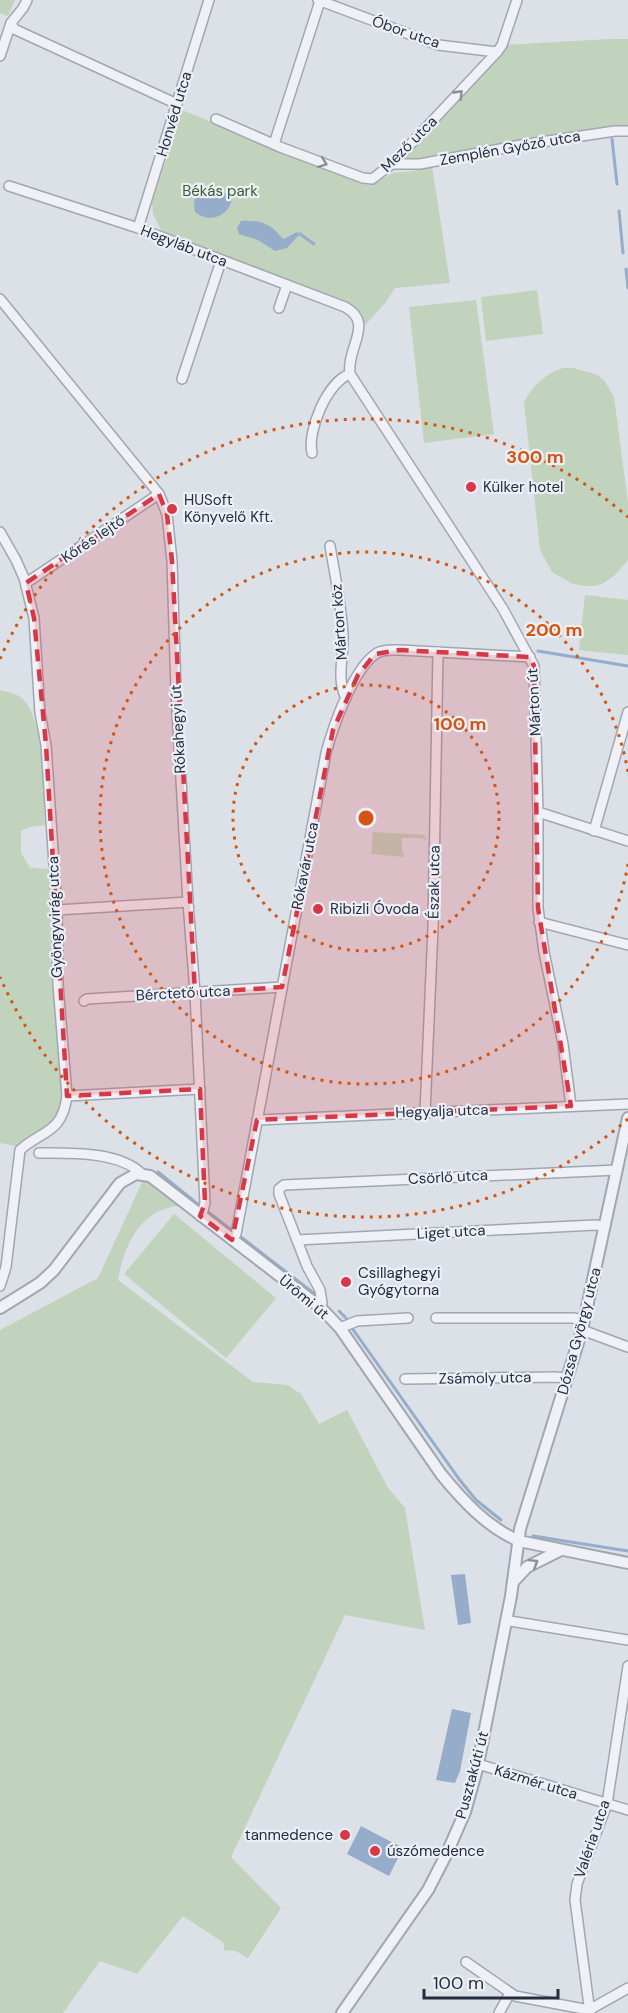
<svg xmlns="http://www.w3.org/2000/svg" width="628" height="2013" font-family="'DM Sans',sans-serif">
  <rect width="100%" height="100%" fill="#dce0e7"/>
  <!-- green -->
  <g fill="#c1d2bd">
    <path d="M0 0H15L8 16 0 13Z"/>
    <path d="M610 39H628V130L392 164 502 45Z"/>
    <path d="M182 110 370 186 393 173 413 171 432 166 450 283 395 288 386 302 365 325 359 311 342 300 162 232 153 214 152 203Z"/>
    <path d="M537 290 543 334 486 341 481 297Z"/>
    <path d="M476 300 494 434 424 443 409 307Z"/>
    <path d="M563 368H573L595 374 604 380 614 397 628 502V560L615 575 604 583 595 586H585L573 584 552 572 540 550 524 402C533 385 545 374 563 368Z"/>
    <path d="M585 595 628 600V655L579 650Z"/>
    <path d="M0 690C6 692 17 694 22 698 45 720 43 793 45 825L31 827 21 831V853L30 868 52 869 55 993 62 1096 58 1113 46 1129 16 1146 0 1143Z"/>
    <path d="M373 832 425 835 426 840 420 838H402V849L404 857 371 854Z"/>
    <path d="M145 1176 179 1205C172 1207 163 1209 157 1212 132 1226 123 1254 118 1280L253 1382 287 1385 301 1394 319 1424 347 1410 388 1488 405 1508 425 1630 345 1615 231 1857 281 1908 248 1958 236 1951 224 1950V1943L183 1916 137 1974 100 1961 63 2013H0V1330L98 1278Z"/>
    <path d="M174 1214 276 1298 226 1358 124 1274Z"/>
  </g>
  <!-- water -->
  <g fill="#95acca">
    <path d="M203 188C214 187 225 190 232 199 229 216 209 224 195 212 193 201 194 195 203 188Z"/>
    <path d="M241 221C251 220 264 221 272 228 277 231 279 236 284 239L297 232 300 234 287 248 275 251 258 240 239 234 237 228Z"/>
    <path d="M465 1574 471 1623 458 1625 451 1575Z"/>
    <path d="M452 1709 471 1713 460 1771 455 1783 436 1780Z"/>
    <path d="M361 1826 403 1848 389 1876 347 1854Z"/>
  </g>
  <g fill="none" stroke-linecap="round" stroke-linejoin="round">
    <!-- stream -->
    <g stroke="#95acca" stroke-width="3">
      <path d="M612 139 617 184"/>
      <path d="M619 211 623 253"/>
      <path d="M300 234 314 244"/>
      <path d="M626 269 628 288"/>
      <path d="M538 651 628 666"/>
      <path d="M158 1172 200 1206"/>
      <path d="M208 1212 230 1229"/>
      <path d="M241 1237 316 1295"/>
      <path d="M339 1311 346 1318"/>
      <path d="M352 1328 459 1479 476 1500 501 1520"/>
      <path d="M533 1536 628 1551"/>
    </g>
    <defs>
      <g id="minor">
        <path d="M318 0 438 45 497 52"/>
        <path d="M11 23 14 29 177 104"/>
        <path d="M0 56 11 23 23 8 27 0"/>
        <path d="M216 119 280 147 363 178 372 179 392 164 497 52 502 45 517 0"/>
        <path d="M274 144 320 1"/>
        <path d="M392 164H420L521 145 615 131H628"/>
        <path d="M9 186 138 228 345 307C375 323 346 348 350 374L503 609 534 666 538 812V908L544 952 563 1044 571 1106"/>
        <path d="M138 228 209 0"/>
        <path d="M0 299 159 494 167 514 172 561 176 692 188 902 195 993 205 1203 203 1211 200 1216"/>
        <path d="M279 308 287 285"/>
        <path d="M182 379 221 261"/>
        <path d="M312 453C307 431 327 382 350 374"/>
        <path d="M0 532 16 560 24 578 34 618 40 713 46 745 57 910 58 984 67 1096C62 1134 42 1130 20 1150L6 1267 0 1286"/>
        <path d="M330 546C335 575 341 604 343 634 344 655 336 679 346 698"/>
        <path d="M26 583 159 494"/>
        <path d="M538 812 628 841"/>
        <path d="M594 831 628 712"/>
        <path d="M57 910 188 902"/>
        <path d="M539 922 628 945"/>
        <path d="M84 1001 87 999 282 987"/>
        <path d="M67 1096 200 1089"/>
        <path d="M425 1112 433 928 438 652"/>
        <path d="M257 1120 628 1104"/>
        <path d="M39 1153C69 1153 119 1151 142 1174"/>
        <path d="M232 1240 236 1234 326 753C333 727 353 668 377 653 384 649 392 650 400 650L530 657"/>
        <path d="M297 1240 595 1225 605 1226"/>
        <path d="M320 1307 322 1303 320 1290 307 1266 279 1194V1189L284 1185 617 1170"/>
        <path d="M436 1318H573L584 1320"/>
        <path d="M340 1328 357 1321 408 1318"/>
        <path d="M582 1330 628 1347"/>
        <path d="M405 1379 555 1377 566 1378"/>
        <path d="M510 1621 628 1640"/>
        <path d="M478 1764 628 1810"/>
        <path d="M466 1962 515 1996 589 2010"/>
        <path d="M589 2010 628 1988"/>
        <path d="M499 2013 510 1993"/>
        <path d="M590 2013 575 1900 577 1884 607 1804 628 1666"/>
      </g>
      <g id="tertiary">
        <path d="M0 1308 40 1283 54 1270 120 1183 136 1174 150 1176 320 1307 340 1328 441 1474C463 1501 487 1527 519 1541L628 1563"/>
        <path d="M513 1582 527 1567 561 1550"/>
        <path d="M342 2013 428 1890 447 1853 465 1812 477 1769 492 1693 511 1596 520 1529 582 1330 628 1118"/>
      </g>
    </defs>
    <!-- minor casing -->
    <use href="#minor" stroke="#a1a7b1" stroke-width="12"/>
    <!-- tertiary casing -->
    <use href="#tertiary" stroke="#a1a7b1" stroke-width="14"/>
    <!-- minor -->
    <use href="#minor" stroke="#eff1f6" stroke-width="9"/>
    <!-- tertiary -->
    <use href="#tertiary" stroke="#eff1f6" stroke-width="10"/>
  </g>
  <!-- one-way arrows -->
  <defs><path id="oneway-chevron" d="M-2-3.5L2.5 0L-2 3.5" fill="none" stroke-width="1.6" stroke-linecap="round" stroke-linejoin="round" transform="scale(1.5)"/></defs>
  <g stroke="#8a8f9a">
    <use href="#oneway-chevron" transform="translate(459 94) rotate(-46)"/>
    <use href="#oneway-chevron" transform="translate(323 163) rotate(21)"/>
    <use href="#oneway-chevron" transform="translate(534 1563) rotate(-32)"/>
  </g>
  <!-- marked area -->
  <path fill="#d63847" fill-opacity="0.2" stroke="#d63847" stroke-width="4.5" stroke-dasharray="12 8" stroke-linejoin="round" d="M159 494 167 514 172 561 195 993 282 987 333 730 358 675 375 654 400 650 530 657 534 666 538 908 571 1106 257 1120 232 1240 200 1216 205 1203 200 1089 67 1096 46 745 34 618 26 583Z"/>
  <!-- distance rings -->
  <g fill="none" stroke="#d45511" stroke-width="3" stroke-dasharray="3 6">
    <circle cx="366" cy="818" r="133"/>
    <path d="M628 864A266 266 0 1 1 628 772"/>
    <path d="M628 1119A399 399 0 0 1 0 977M0 659A399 399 0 0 1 628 517"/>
  </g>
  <!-- markers -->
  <g fill="#d63847" stroke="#eceff5" stroke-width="2">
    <circle cx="471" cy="487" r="6"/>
    <circle cx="172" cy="509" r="6"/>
    <circle cx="318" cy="909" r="6"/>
    <circle cx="346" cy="1282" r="6"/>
    <circle cx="345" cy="1835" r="6"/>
    <circle cx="375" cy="1851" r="6"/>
  </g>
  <g text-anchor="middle" stroke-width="4.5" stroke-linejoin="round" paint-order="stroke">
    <!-- street labels -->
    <g font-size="15" fill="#252d3f" stroke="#eceff5">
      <text transform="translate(406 32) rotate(19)" y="5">Óbor utca</text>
      <text transform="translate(174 114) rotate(-73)" y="5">Honvéd utca</text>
      <text transform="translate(409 144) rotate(-45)" y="5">Mező utca</text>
      <text transform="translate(510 148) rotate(-10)" y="5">Zemplén Győző utca</text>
      <text transform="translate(184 246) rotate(21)" y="5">Hegyláb utca</text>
      <text transform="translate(93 539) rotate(-34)" y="5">Kőrés lejtő</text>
      <text transform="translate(339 622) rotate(-94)" y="5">Márton köz</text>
      <text transform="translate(534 702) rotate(-93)" y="5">Márton út</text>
      <text transform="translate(178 729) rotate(-93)" y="5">Rókahegyi út</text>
      <text transform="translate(305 866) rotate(-79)" y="5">Rókavár utca</text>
      <text transform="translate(434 882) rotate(-89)" y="5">Észak utca</text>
      <text transform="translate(55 917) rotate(-92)" y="5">Gyöngyvirág utca</text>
      <text transform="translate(183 993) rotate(-3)" y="5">Bérctető utca</text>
      <text transform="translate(442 1111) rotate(-2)" y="5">Hegyalja utca</text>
      <text transform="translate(448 1177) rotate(-3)" y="5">Csörlő utca</text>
      <text transform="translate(451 1232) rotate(-3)" y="5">Liget utca</text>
      <text transform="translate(304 1297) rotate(40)" y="5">Ürömi út</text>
      <text transform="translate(579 1331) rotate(-75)" y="5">Dózsa György utca</text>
      <text transform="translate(485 1378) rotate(-1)" y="5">Zsámoly utca</text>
      <text transform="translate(472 1775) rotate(-75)" y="5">Pusztakúti út</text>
      <text transform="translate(536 1782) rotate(17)" y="5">Kázmér utca</text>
      <text transform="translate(592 1839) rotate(-71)" y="5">Valéria utca</text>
    </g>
    <!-- park labels -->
    <g font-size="15" fill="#375b32" stroke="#eceff5">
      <text x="220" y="196">Békás park</text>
    </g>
    <!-- poi labels -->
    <g font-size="15" fill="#252d3f" stroke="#eceff5" text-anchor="start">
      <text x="483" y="492">Külker hotel</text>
      <text x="184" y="505">HUSoft<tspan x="184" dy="17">Könyvelő Kft.</tspan></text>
      <text x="330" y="914">Ribizli Óvoda</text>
      <text x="358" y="1278">Csillaghegyi<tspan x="358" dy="17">Gyógytorna</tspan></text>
      <text x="333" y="1840" text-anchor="end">tanmedence</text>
      <text x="387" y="1856">úszómedence</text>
    </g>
  </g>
  <circle cx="366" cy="818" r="9" fill="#d45511" stroke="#eceff5" stroke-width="3"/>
  <g font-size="18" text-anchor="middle" font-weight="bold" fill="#d45511" stroke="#eceff5" stroke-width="4.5" stroke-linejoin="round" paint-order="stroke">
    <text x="535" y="463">300 m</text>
    <text x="554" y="636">200 m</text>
    <text x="460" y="730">100 m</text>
  </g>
  <!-- scale -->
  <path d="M424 1989v9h134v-9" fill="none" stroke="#252d3f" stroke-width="3"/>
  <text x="433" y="1989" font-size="18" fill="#252d3f" stroke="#eceff5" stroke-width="4.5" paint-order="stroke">100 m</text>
</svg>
